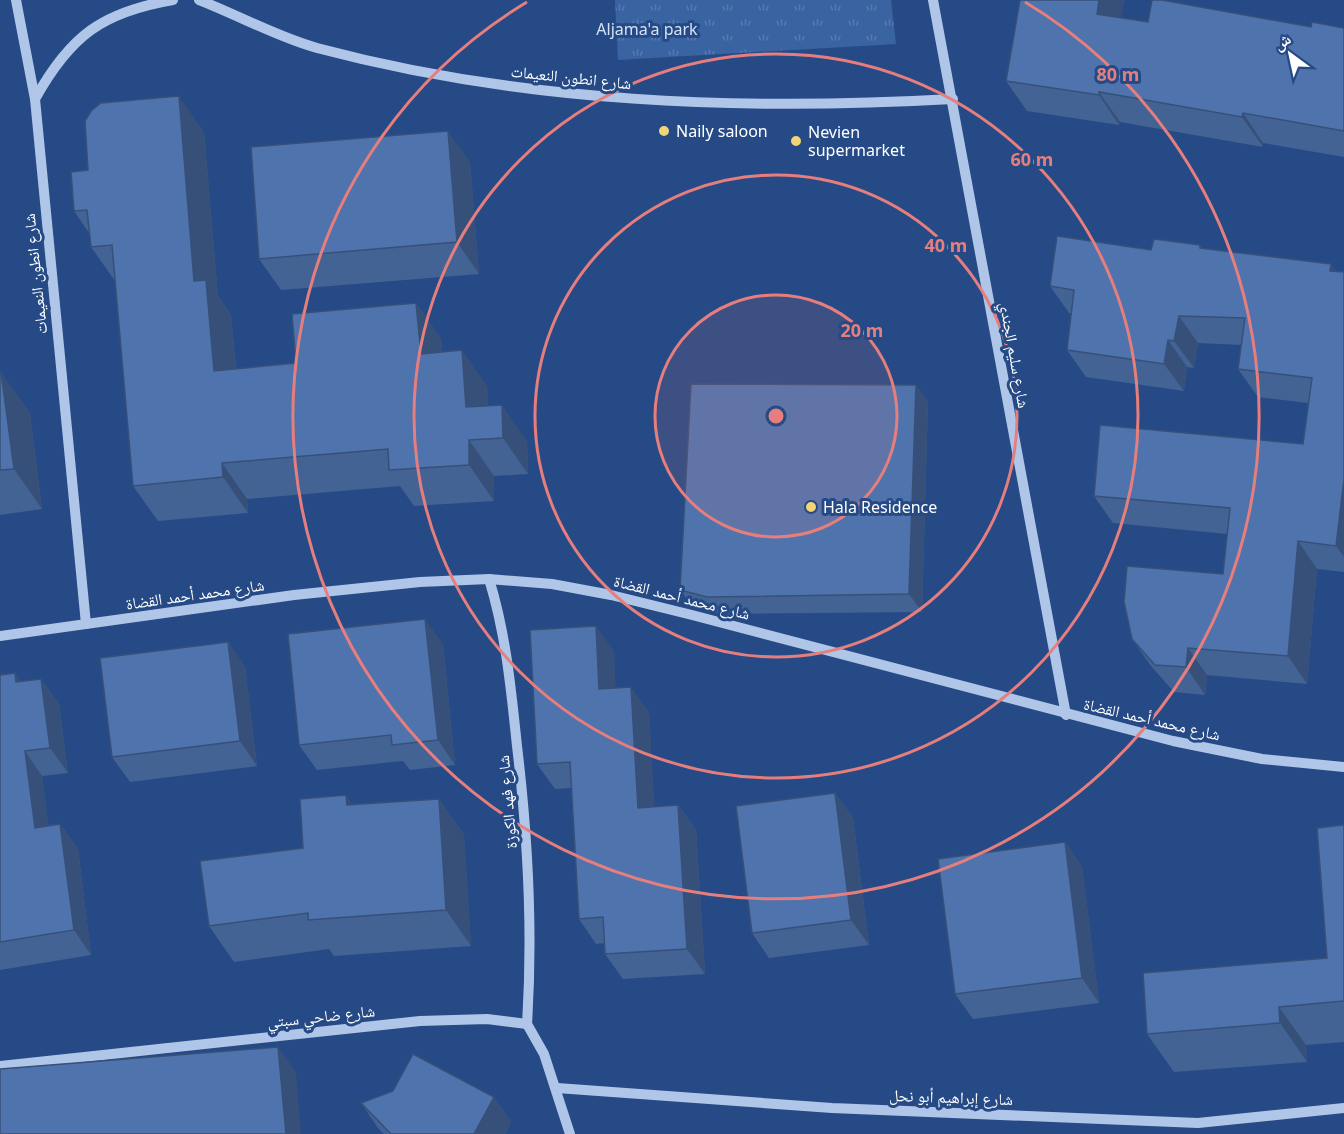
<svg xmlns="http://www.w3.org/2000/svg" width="1344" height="1134" font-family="'Noto Sans','Noto Naskh Arabic',sans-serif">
  <defs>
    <pattern id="grass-tufts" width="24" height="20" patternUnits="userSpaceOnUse" patternTransform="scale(1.5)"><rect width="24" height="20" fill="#3a63a2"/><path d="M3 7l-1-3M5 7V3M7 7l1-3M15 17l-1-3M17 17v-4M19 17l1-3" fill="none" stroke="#587ab0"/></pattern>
  </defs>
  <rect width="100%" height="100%" fill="#264a85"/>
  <!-- grass -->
  <path fill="url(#grass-tufts)" d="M615 0H891L896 44 618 60Z"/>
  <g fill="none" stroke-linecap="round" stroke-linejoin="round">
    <!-- minor -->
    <g stroke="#b0c6e8" stroke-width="10">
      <path d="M16 0 35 99"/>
      <path d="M199 0C238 15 277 37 317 48 524 103 740 111 953 99"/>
      <path d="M933 0 1066 715"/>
      <path d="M489 579C506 634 511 689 517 746 528 838 533 931 527 1024"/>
      <path d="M86 624 35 99C70 36 102 12 173 0"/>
      <path d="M0 636 294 595 420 582 489 579 552 584 611 595 692 615 1173 741 1262 759 1344 767"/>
      <path d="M0 1066 420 1021 487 1019 527 1024 544 1054 570 1134"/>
      <path d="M557 1088 832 1108 1198 1123 1344 1108"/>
    </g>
  </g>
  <!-- wall -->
  <g fill="#436395">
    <path d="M1020 0H1124L1121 18 1148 22 1344 28V157L1263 143V147L1120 122 1119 125 1027 111 1006 81Z"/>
    <path d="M204 132 218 296 231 315 236 369 296 363 416 303 441 339 442 352 487 386 488 406 527 441 528 474 494 476V501L414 506 400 486 247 499 248 513 158 521 133 486 115 281 91 247 89 233 74 211 88 170Z"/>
    <path d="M470 162 479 274 281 290 259 259Z"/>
    <path d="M1200 245 1202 248 1344 272V572L1317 569 1307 684 1207 675 1205 695 1174 692 1151 666 1132 639 1223 574 1227 534 1113 523 1094 496 1303 444 1308 403 1258 397 1238 369 1242 345 1198 343 1194 368 1187 367 1184 391 1086 377 1067 350 1071 313H1069L1050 286 1151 250Z"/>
    <path d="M0 372 30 413 42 509 0 515Z"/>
    <path d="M916 385 928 402 922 612 719 614 693 607 680 590Z"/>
    <path d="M228 642 245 667 257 766 130 782 112 757Z"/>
    <path d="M443 644 455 765 410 770 403 761 317 770 299 745Z"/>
    <path d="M614 651 615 688 649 712 654 807 678 805 696 830 705 974 623 979 605 954V943L596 944 579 919 571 788 555 789 537 764Z"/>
    <path d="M15 673 20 681 41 679 59 704 68 773 42 776 48 825 60 824 78 849 91 955 0 970V675Z"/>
    <path d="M835 793 853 818 869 945 769 958 752 933Z"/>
    <path d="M439 799 464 835 471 946 334 956 329 949 234 962 209 926 303 848 353 804Z"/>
    <path d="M1344 825V1042L1306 1045 1307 1062 1174 1072 1147 1034 1327 958Z"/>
    <path d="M1065 842 1082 867 1099 1003 973 1019 955 994Z"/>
    <path d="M494 1097 511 1122 505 1134H384L378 1128 361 1103Z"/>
  </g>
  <!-- shaded-wall -->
  <g fill="#375079">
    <path d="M1099 0H1124L1118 43 1097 14Z"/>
    <path d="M1099 92 1120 122 1119 125 1099 95Z"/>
    <path d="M179 96 204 132 218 296 231 315 239 406 214 371 194 281Z"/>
    <path d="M1243 113 1263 143V147L1242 117Z"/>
    <path d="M448 131 470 162 479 274 457 242Z"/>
    <path d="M1331 264 1344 283 1330 271Z"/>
    <path d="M416 303 441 339 446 390 421 354Z"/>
    <path d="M1179 316 1198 343 1194 368 1174 341Z"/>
    <path d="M1168 340 1187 367 1184 391 1164 364Z"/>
    <path d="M462 350 487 386 491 439 466 407Z"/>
    <path d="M1 372 30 413 42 509 14 469Z"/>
    <path d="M916 385 928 402 922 612 909 594Z"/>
    <path d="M502 405 527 441 528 474 503 438Z"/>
    <path d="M469 440 494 476V501L469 465Z"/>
    <path d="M222 463 247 499 248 513 223 477Z"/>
    <path d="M1344 479V557L1336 546Z"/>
    <path d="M1298 541 1317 569 1307 684 1288 656Z"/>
    <path d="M425 619 443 644 455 765 438 740Z"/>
    <path d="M596 626 614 651 617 714 599 689Z"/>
    <path d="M228 642 245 667 257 766 240 741Z"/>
    <path d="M1188 648 1207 675 1205 695 1186 667Z"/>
    <path d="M15 673 32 698 16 682Z"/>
    <path d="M41 679 59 704 68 773 50 748Z"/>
    <path d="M631 687 649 712 656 833 638 808Z"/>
    <path d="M25 751 42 776 52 853 35 828Z"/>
    <path d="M835 793 853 818 869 945 851 920Z"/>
    <path d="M346 795 371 831 347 805Z"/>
    <path d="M439 799 464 835 471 946 446 910Z"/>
    <path d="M678 805 696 830 705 974 687 949Z"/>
    <path d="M60 824 78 849 91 955 74 930Z"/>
    <path d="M1065 842 1082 867 1099 1003 1082 978Z"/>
    <path d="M1279 1007 1306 1045 1307 1062 1280 1023Z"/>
    <path d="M278 1047 296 1072 301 1134H286Z"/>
    <path d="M494 1097 511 1122 505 1134H474Z"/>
  </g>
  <!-- building -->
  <g fill="#4e73ad" stroke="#375079" stroke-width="1.5">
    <path d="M1020 0H1099L1097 14 1148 22 1152 0H1162L1311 27 1312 22 1344 28V131L1243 113 1242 117 1099 92V95L1006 81Z"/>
    <path d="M179 96 194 281 206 280 214 371 296 363 292 314 416 303 421 354 462 350 466 407 502 405 503 438 469 440V465L389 470 388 449 222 463 223 477 133 486 112 245 91 247 87 210 74 211 71 172 88 170 85 121 91 111 101 103Z"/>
    <path d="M448 131 457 242 259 259 251 147Z"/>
    <path d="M1057 236 1151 250 1154 239 1200 245V248L1331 264 1330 271 1344 272V479L1336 546 1298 541 1288 656 1188 648 1186 667 1155 665 1132 639 1124 602 1127 566 1223 574 1230 508 1094 496 1100 425 1303 444 1312 378 1238 369 1245 318 1179 316 1174 341 1168 340 1164 364 1067 350 1074 290 1050 286Z"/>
    <path d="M0 372H1L14 469 0 470Z"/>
    <path d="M691 384 916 385 909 594 707 597 680 590Z"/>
    <path d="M425 619 438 740 392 745 391 735 299 745 288 634Z"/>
    <path d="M596 626 599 689 631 687 638 808 678 805 687 949 605 954 603 917 579 919 570 762 537 764 530 630Z"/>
    <path d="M228 642 240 741 112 757 100 658Z"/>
    <path d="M15 673 16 682 41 679 50 748 25 751 35 828 60 824 74 930 0 942V675Z"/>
    <path d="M835 793 851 920 752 933 736 806Z"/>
    <path d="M346 795 347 805 439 799 446 910 308 920V913L209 926 200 861 303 848 300 799Z"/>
    <path d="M1344 825V1001L1279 1007 1280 1023 1147 1034 1143 973 1327 958 1317 828Z"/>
    <path d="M1065 842 1082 978 955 994 938 859Z"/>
    <path d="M278 1047 286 1134H0V1069Z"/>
    <path d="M413 1054 494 1097 474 1134H391L361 1103 393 1091Z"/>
  </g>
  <!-- distance rings -->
  <circle cx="776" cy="416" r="121" fill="#e67e7e" fill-opacity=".12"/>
  <g fill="none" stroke="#e67e7e" stroke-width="3">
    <circle cx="776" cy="416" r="121"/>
    <circle cx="776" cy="416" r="241"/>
    <circle cx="776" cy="416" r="362"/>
    <path d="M1025 2A483 483 0 1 1 527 2"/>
  </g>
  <!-- markers -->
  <g fill="#f1d475" stroke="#264a85" stroke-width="2">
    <circle cx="664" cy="131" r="6"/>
    <circle cx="796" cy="141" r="6"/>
    <circle cx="811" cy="507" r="6"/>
  </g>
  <g text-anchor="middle" stroke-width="6" stroke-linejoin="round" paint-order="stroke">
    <!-- park labels -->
    <g font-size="16" fill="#d4e2f6" stroke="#264a85">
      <text x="647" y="35">Aljama'a park</text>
    </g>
    <!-- street labels -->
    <g font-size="16" fill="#fff" stroke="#264a85">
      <text transform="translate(571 77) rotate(6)" y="6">شارع انطون النعيمات</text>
      <text transform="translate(35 274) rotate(-96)" y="6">شارع انطون النعيمات</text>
      <text transform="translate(1015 355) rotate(80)" y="6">شارع سليم الجندي</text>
      <text transform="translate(195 594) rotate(-8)" y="6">شارع محمد أحمد القضاة</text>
      <text transform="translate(682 597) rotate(14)" y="6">شارع محمد أحمد القضاة</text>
      <text transform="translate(1152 719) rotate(13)" y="6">شارع محمد أحمد القضاة</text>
      <text transform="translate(507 802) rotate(-95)" y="6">شارع فهد الكوزة</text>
      <text transform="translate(321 1016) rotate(-6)" y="6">شارع ضاحي سبتي</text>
      <text transform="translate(951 1097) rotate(2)" y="6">شارع إبراهيم أبو نحل</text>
    </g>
    <!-- poi labels -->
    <g font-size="16" fill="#fff" stroke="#264a85" text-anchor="start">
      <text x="676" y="137">Naily saloon</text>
      <text x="808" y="138">Nevien<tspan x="808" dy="18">supermarket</tspan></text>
      <text x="823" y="513">Hala Residence</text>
    </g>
  </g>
  <circle cx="776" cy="416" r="9" fill="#e67e7e" stroke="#264a85" stroke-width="3"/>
  <g font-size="18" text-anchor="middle" font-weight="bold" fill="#e67e7e" stroke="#264a85" stroke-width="6" stroke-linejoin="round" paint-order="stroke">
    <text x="1118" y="81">80 m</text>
    <text x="1032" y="166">60 m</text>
    <text x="946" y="252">40 m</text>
    <text x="862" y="337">20 m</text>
  </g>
  <!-- north arrow -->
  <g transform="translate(1290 54) rotate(327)" stroke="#264a85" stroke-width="4.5" paint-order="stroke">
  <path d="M0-4.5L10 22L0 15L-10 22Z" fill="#ffffff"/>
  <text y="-9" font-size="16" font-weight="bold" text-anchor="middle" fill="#ffffff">ش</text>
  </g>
</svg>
